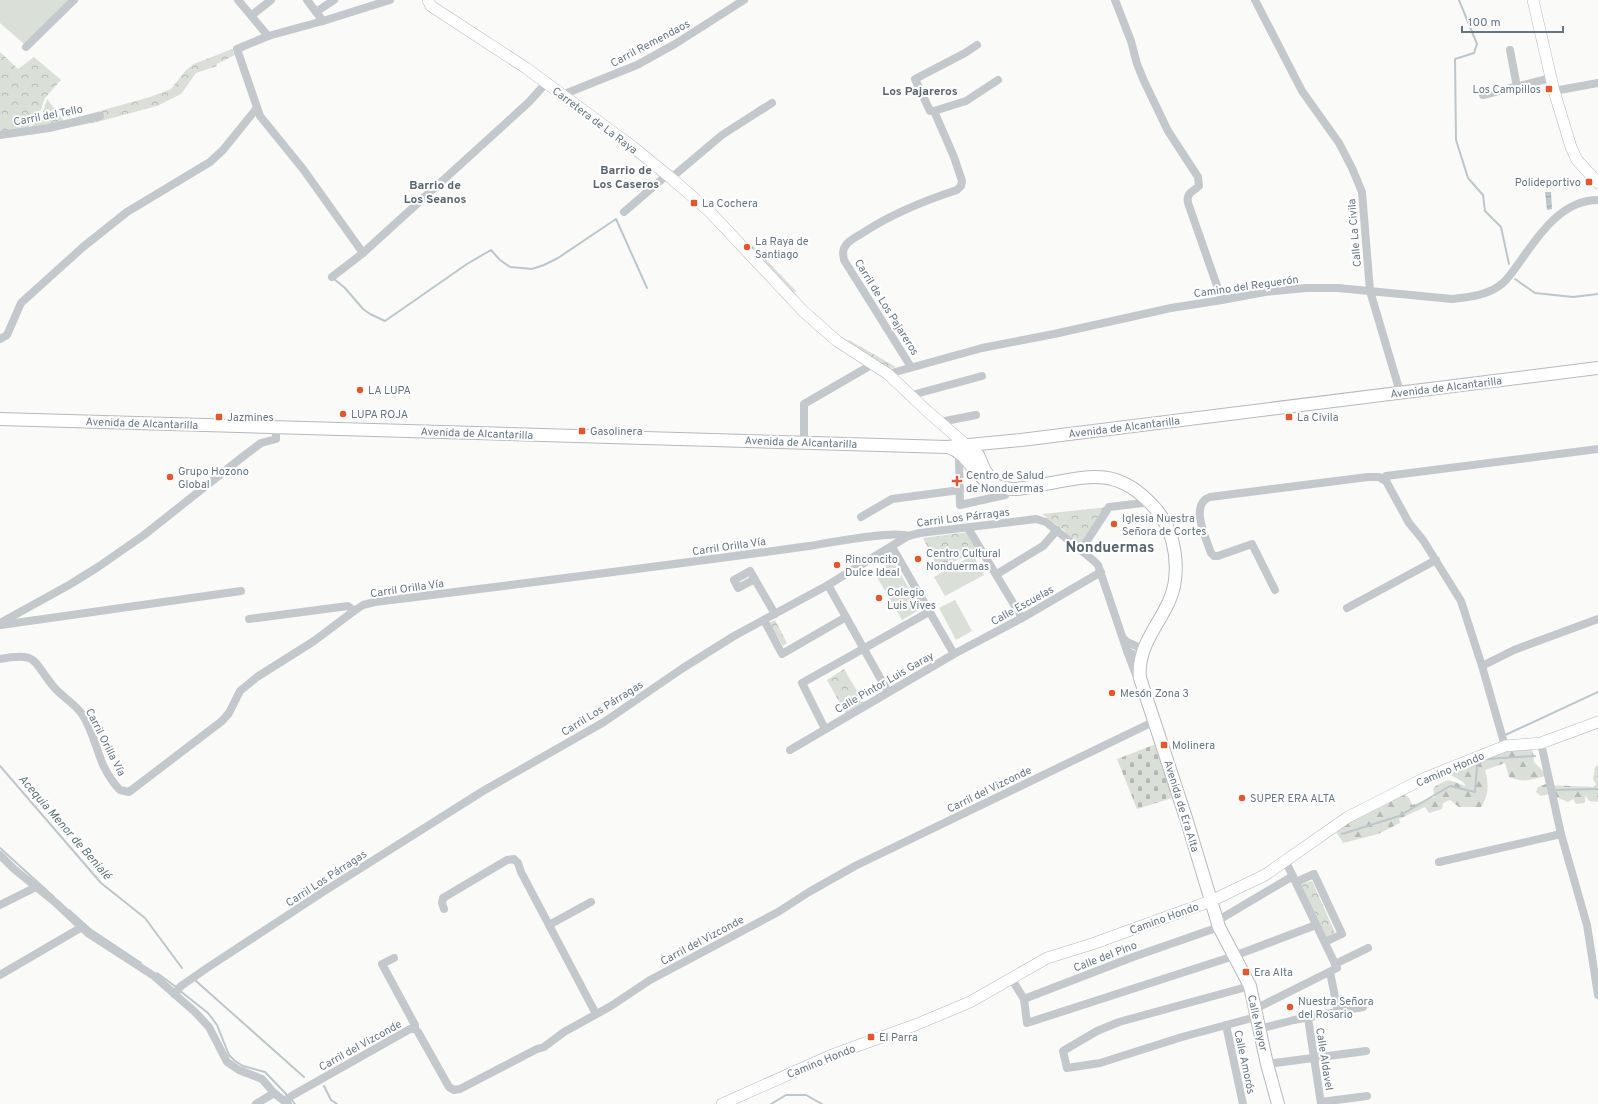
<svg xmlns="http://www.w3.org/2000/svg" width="1598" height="1104" font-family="Overpass,sans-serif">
  <defs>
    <pattern id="forest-firs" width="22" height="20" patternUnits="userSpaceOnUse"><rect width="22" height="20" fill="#dadfd7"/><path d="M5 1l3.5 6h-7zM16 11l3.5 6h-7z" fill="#b4b9b4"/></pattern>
    <pattern id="cemetery-stones" width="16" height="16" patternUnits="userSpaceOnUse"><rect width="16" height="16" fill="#dadfd7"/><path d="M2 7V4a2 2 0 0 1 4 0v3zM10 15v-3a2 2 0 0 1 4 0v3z" fill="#b4b9b4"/></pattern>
    <pattern id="park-crowns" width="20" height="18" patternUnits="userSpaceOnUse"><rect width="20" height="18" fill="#dadfd7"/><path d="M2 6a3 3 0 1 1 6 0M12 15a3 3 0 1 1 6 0" fill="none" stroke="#b4b9b4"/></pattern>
    <pattern id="water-waves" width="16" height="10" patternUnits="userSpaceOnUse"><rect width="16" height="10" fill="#bbc7cb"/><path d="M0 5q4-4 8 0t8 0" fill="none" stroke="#9ca6aa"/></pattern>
  </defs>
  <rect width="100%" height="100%" fill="#fafaf8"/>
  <!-- grass -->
  <g fill="#dadfd7">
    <path d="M0 0H69L24 44 0 23Z"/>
    <path d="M973 555 984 575 945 596 934 577Z"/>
    <path d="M893 561 921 609 902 620 874 572Z"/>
    <path d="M955 600 972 631 956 640 939 608Z"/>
  </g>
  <!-- forest -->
  <path fill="url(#forest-firs)" d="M1506 748H1530L1533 752 1534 762 1545 773 1548 785 1593 787 1596 784 1593 779 1595 767 1598 765V802L1589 801 1586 796 1585 798V803L1576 804 1573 799 1568 802 1549 794 1541 796 1536 792 1538 787 1546 784 1545 776C1531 780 1523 783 1509 777L1505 763 1485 770C1489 784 1489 795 1481 807H1459L1450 800 1443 803 1442 809 1429 813 1425 807 1399 819 1400 823 1378 834 1343 843 1336 831 1362 814 1383 806 1387 800 1402 793 1409 798 1412 805 1435 797 1433 788C1451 776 1448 781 1466 786L1463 782 1449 774Z"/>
  <!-- cemetery -->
  <path fill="url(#cemetery-stones)" d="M1156 744 1172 798 1137 809 1117 759Z"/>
  <!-- park -->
  <g fill="url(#park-crowns)">
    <path d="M232 49 235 55 217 64V66L196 73 181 94 157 106 97 122 30 135C30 126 33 124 41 119L47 99 64 121 150 97 171 89 186 70 194 64Z"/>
    <path d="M0 52 18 69 34 57 61 80 45 98 38 117 31 123 27 130 0 134Z"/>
    <path d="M751 244 796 291 792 295 747 247Z"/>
    <path d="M849 340 896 367 889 369 846 343Z"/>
    <path d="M1109 507 1081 550 1064 537 1065 531 1042 514Z"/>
    <path d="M968 532 978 549 940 569 934 560 923 538Z"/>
    <path d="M775 620 787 643 783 646 769 623Z"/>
    <path d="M844 669 864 703 846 714 827 680Z"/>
    <path d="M1312 881 1336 935 1326 939 1301 884Z"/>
  </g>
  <!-- water -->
  <path fill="url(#water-waves)" d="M1545 192H1551L1552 209 1547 210Z"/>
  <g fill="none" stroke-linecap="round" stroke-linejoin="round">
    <!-- stream -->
    <g stroke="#bbc7cb" stroke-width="2">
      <path d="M1459 0 1477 44 1474 53 1455 59 1456 140 1468 178 1483 195 1485 211 1501 227 1509 264"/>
      <path d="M334 279 345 288 363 309 370 314 385 321 467 264 491 250 500 260 510 267 532 269 544 265 558 258 616 219 647 288"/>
      <path d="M1515 279 1535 293 1573 297 1598 294"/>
      <path d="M1503 736 1598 692"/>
      <path d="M1486 759 1535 756"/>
      <path d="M0 766 101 883 145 918 182 968"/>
      <path d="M1556 790 1598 789"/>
      <path d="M1342 834 1399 816 1450 786 1475 792 1477 766 1482 760"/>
      <path d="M0 848 54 897"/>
      <path d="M69 910 90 929 141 963"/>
      <path d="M157 973 176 987"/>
      <path d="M196 981 304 1077"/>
      <path d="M179 990 208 1013 217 1025 229 1055 235 1061 243 1066 265 1072 288 1096"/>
      <path d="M324 1086 331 1100 337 1104"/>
      <path d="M291 1099 295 1104"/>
      <path d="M771 1104 786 1095H806L822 1104"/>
    </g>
    <defs>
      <g id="secondary">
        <path d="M428 0 431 6 526 68 633 147 671 178 709 211 804 312 837 341 888 374 926 410 966 445"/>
        <path d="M1533 0 1554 91 1571 147 1577 160 1598 183"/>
        <path d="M722 1104 832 1055 915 1025 970 1002 1047 958 1092 944 1211 901 1265 875 1348 817 1425 778 1505 746 1541 743 1598 722"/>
      </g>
      <g id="primary">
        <path d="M0 419 947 447 1021 440 1598 368"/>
        <path d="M966 445 978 455 985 471 992 480"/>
        <path d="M948 447C965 453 967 462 978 474 986 482 995 486 1005 488 1016 491 1029 487 1041 485 1089 476 1117 466 1154 507 1172 526 1178 555 1175 580 1171 616 1136 639 1140 678L1186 818 1219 927 1250 986 1267 1064 1278 1104"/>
      </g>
    </defs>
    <!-- secondary casing -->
    <use href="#secondary" stroke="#b3babf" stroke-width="12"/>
    <!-- primary casing -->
    <use href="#primary" stroke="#b5babe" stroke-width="14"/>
    <!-- minor -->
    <g stroke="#c3c8cc" stroke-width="8">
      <path d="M238 0 268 36"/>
      <path d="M307 0 323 21"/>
      <path d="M390 0 323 21 268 36 237 49 260 116 303 169 363 253 529 102 546 83"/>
      <path d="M1115 0 1131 41 1137 64 1144 81 1168 131 1198 177 1199 186C1193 192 1186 192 1188 203L1222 300"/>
      <path d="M1255 0 1302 91 1339 143 1352 168 1362 192 1370 291 1400 392"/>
      <path d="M316 12 334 0"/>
      <path d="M252 15 271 0"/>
      <path d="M26 47 74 0"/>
      <path d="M1510 50 1517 87"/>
      <path d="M1554 91 1598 83"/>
      <path d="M562 95 637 65 675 44 744 0"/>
      <path d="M1483 95 1551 78"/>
      <path d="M934 111 966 101 998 80"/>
      <path d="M0 135 49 128 100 116"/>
      <path d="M671 178 722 135 772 103"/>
      <path d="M624 212 667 175"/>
      <path d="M332 277 363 253"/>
      <path d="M0 339 7 335 21 303 83 247 127 212 210 162 223 150 257 108"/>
      <path d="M911 367 844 260C843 254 842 250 846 245 849 240 856 237 861 234 891 214 923 201 957 190L961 186 962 181 954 157 934 111H930L915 79 965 53 977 45"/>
      <path d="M888 374 982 348 1054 334 1171 308 1222 300 1265 292 1306 288H1338L1452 299C1467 297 1485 296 1499 286 1507 281 1513 271 1519 263 1538 236 1561 200 1598 200"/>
      <path d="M912 395 982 376"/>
      <path d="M940 422 976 415"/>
      <path d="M804 443V404L873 364"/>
      <path d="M961 453 959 460 960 505 1005 495"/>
      <path d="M1382 479 1386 476 1598 449"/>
      <path d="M861 517 892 499 960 490"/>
      <path d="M968 528 1022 618"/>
      <path d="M892 547 954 654"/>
      <path d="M1081 550 1109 507 1143 503"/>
      <path d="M997 574 1043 546 1057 530"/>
      <path d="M755 579 738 588 734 580 750 571 775 614"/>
      <path d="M828 585 888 692"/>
      <path d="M1275 590 1252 544 1218 556H1214L1211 553C1206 538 1189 504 1210 497L1368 477H1379L1386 481 1409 523 1423 540 1461 601 1482 666"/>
      <path d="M1347 608 1436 560"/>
      <path d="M249 619 348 606 354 611"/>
      <path d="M764 620 782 654 846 617"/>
      <path d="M0 623 69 585 98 567 144 535 245 455 261 443 276 439V427"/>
      <path d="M1 625 241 591"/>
      <path d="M1124 639 1127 642 1143 649"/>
      <path d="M1127 651 1138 680"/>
      <path d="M0 659C38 652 32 660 53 686 61 696 74 703 82 714 92 729 96 748 103 765 107 773 113 783 120 790L129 792 222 721 229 713 240 691 257 677 314 641 354 611 363 605 375 602C520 584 665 566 809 546 827 543 895 530 908 536"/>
      <path d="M825 729 802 683 929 612"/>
      <path d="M1541 743 1561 834 1587 925 1598 995"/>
      <path d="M1505 746 1482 666 1514 650 1598 619"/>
      <path d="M790 750 954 654 1022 618 1101 572"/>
      <path d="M0 855 14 869 56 903 89 934 154 976 195 1012 209 1027 227 1062 239 1070 262 1079 274 1093 288 1104"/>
      <path d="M1439 862 1561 834"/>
      <path d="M1296 882 1314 874 1342 934 1325 942"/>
      <path d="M0 905 36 887"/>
      <path d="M444 909 442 903 443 898 507 860 514 859 518 863 521 872 596 1014"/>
      <path d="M1217 921 1293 876"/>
      <path d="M549 925 591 902"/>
      <path d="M394 958 382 964 415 1025V1029"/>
      <path d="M1335 964 1368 948"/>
      <path d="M1330 972 1338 1012"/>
      <path d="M0 975 82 927"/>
      <path d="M1011 978 1024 999 1133 957 1219 927"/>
      <path d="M1250 986 1119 1022 1097 1031 1063 1051 1067 1068 1100 1063 1182 1037 1256 1017"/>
      <path d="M174 994 181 986 210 966 323 892 483 791 604 722 683 668 734 636 828 585 908 536 920 533 1036 519 1046 522 1094 561 1098 565 1127 651 1134 655 1142 654"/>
      <path d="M1024 999 1027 1023 1234 956 1316 925"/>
      <path d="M1255 1009 1337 968 1285 860"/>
      <path d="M1308 1018 1321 1104"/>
      <path d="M1226 1025 1243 1104"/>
      <path d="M1259 1029 1294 1020 1363 1007"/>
      <path d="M1267 1064 1366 1051"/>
      <path d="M284 1101 293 1095 410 1029H415L418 1032 449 1087 454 1090 460 1089 537 1049 544 1047 564 1032 611 1006 650 980 778 912 809 892 855 866 1155 721"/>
      <path d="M1321 1102 1367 1096"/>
      <path d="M256 1104 274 1093"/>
    </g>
    <!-- secondary -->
    <use href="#secondary" stroke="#fff" stroke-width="11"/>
    <!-- primary -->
    <use href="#primary" stroke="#fff" stroke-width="12"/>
  </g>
  <!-- markers -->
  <g fill="#e4572e" stroke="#fff" stroke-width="1.5">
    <rect x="1545" y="85" width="8" height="8" rx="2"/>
    <rect x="1585" y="178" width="8" height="8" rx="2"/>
    <rect x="690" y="199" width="8" height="8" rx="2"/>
    <circle cx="747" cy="247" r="4"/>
    <circle cx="360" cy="390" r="4"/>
    <circle cx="343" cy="414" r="4"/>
    <rect x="215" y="413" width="8" height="8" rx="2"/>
    <rect x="1285" y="413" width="8" height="8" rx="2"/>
    <rect x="578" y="427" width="8" height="8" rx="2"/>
    <circle cx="170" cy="477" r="4"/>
    <path d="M955 475h4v4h4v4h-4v4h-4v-4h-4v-4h4z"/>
    <circle cx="1114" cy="524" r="4"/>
    <circle cx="918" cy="559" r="4"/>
    <circle cx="837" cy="565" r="4"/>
    <circle cx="879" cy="598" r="4"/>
    <circle cx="1112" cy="693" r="4"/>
    <rect x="1160" y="741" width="8" height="8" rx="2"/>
    <circle cx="1242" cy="798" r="4"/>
    <rect x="1242" y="968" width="8" height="8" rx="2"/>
    <circle cx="1290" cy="1007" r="4"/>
    <rect x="867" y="1033" width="8" height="8" rx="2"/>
  </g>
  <g text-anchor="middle" stroke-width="4" stroke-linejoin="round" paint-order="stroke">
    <!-- street labels -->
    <g font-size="11" fill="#657683" stroke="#fff">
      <text transform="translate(650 43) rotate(-28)" y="4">Carril Remendaos</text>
      <text transform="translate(48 115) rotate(-11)" y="4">Carril del Tello</text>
      <text transform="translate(595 120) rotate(37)" y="4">Carretera de La Raya</text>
      <text transform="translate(1354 233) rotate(-95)" y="4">Calle La Civila</text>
      <text transform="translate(1246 286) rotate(-8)" y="4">Camino del Reguerón</text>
      <text transform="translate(887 307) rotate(58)" y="4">Carril de Los Pajareros</text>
      <text transform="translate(1446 387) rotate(-7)" y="4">Avenida de Alcantarilla</text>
      <text transform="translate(142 423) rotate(2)" y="4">Avenida de Alcantarilla</text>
      <text transform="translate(1124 427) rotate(-7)" y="4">Avenida de Alcantarilla</text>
      <text transform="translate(477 433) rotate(2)" y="4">Avenida de Alcantarilla</text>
      <text transform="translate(801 442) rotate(2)" y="4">Avenida de Alcantarilla</text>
      <text transform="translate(963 517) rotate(-7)" y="4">Carril Los Párragas</text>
      <text transform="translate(729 546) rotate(-8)" y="4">Carril Orilla Vía</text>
      <text transform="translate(407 588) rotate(-8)" y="4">Carril Orilla Vía</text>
      <text transform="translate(1022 605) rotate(-29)" y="4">Calle Escuelas</text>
      <text transform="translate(884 682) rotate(-30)" y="4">Calle Pintor Luis Garay</text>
      <text transform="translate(602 708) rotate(-32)" y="4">Carril Los Párragas</text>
      <text transform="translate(106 742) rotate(63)" y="4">Carril Orilla Vía</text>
      <text transform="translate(1450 769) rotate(-23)" y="4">Camino Hondo</text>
      <text transform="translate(989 789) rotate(-26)" y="4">Carril del Vizconde</text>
      <text transform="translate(1182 806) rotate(73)" y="4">Avenida de Era Alta</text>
      <text transform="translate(326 878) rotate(-33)" y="4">Carril Los Párragas</text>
      <text transform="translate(1164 918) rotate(-20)" y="4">Camino Hondo</text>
      <text transform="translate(702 940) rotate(-28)" y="4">Carril del Vizconde</text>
      <text transform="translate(1105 956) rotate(-21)" y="4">Calle del Pino</text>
      <text transform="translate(1258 1023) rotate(77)" y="4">Calle Mayor</text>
      <text transform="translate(360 1045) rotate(-29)" y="4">Carril del Vizconde</text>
      <text transform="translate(1325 1059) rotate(81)" y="4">Calle Aldavel</text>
      <text transform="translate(821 1061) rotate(-22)" y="4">Camino Hondo</text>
      <text transform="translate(1245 1062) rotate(78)" y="4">Calle Amorós</text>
    </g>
    <!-- poi labels -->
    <g font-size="11" fill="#657683" stroke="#fff" text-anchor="start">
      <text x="1541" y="93" text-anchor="end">Los Campillos</text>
      <text x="1581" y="186" text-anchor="end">Polideportivo</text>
      <text x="702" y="207">La Cochera</text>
      <text x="755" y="245">La Raya de<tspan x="755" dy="13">Santiago</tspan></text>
      <text x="368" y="394">LA LUPA</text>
      <text x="351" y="418">LUPA ROJA</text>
      <text x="227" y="421">Jazmines</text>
      <text x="1297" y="421">La Civila</text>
      <text x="590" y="435">Gasolinera</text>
      <text x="178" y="475">Grupo Hozono<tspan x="178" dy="13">Global</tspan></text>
      <text x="966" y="479">Centro de Salud<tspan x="966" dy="13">de Nonduermas</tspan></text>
      <text x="1122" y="522">Iglesia Nuestra<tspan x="1122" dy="13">Señora de Cortes</tspan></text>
      <text x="926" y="557">Centro Cultural<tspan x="926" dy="13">Nonduermas</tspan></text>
      <text x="845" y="563">Rinconcito<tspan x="845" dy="13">Dulce Ideal</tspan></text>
      <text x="887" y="596">Colegio<tspan x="887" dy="13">Luis Vives</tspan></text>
      <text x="1120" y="697">Mesón Zona 3</text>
      <text x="1172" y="749">Molinera</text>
      <text x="1250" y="802">SUPER ERA ALTA</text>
      <text x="1254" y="976">Era Alta</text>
      <text x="1298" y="1005">Nuestra Señora<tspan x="1298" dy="13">del Rosario</tspan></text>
      <text x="879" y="1041">El Parra</text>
    </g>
    <!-- neighbourhood labels -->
    <g font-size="12" font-weight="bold" fill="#57646e" stroke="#fff">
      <text x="920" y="95">Los Pajareros</text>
      <text x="626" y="174">Barrio de<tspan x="626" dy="14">Los Caseros</tspan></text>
      <text x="435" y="189">Barrio de<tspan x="435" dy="14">Los Seanos</tspan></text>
    </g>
    <!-- water labels -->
    <g font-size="12" font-style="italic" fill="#60757c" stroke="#fff">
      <text transform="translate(65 827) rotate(49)" y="4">Acequia Menor de Benialé</text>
    </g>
    <!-- district labels -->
    <g font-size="15" font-weight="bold" fill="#57646e" stroke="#fff">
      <text x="1110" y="552">Nonduermas</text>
    </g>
  </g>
  <!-- scale -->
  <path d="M1462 26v6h101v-6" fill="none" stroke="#657683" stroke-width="2"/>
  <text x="1468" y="26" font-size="12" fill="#657683" stroke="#ffffff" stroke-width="3" paint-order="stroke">100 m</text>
</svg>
